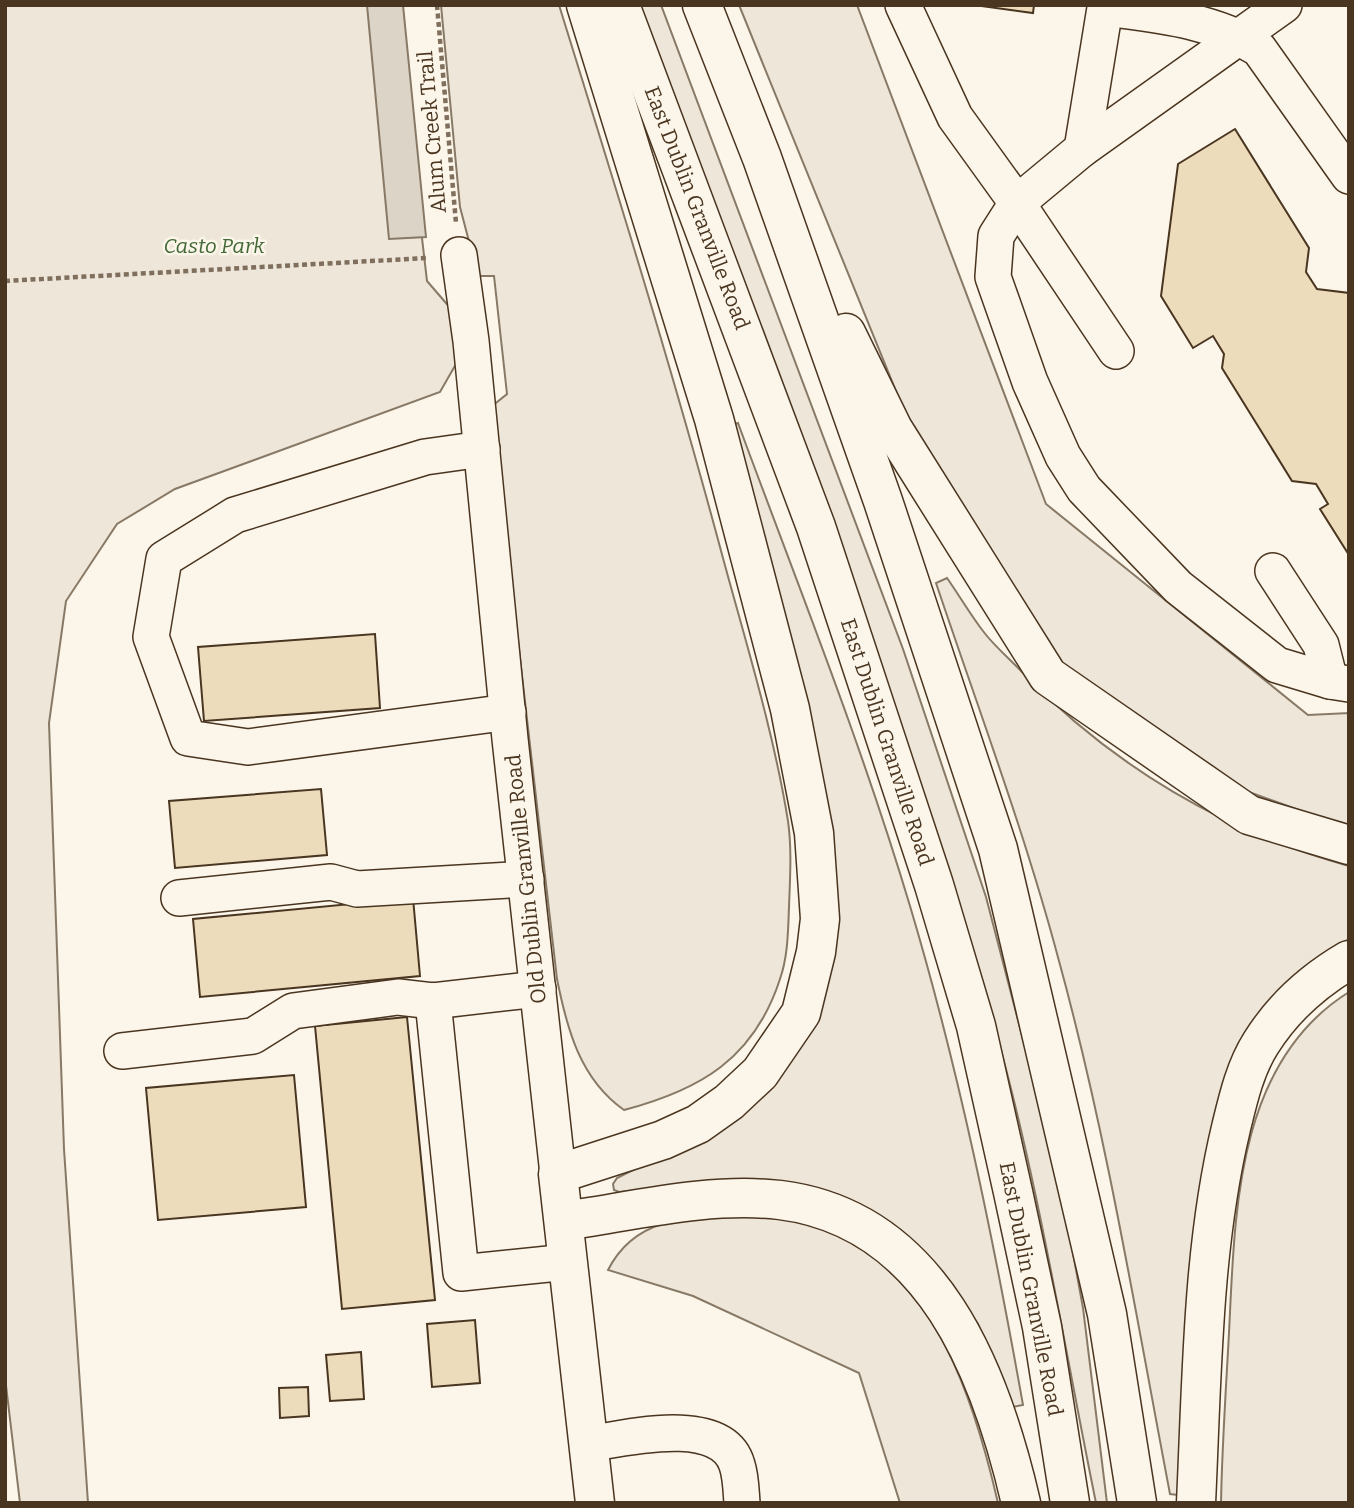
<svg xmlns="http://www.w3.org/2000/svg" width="1354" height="1508" font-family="Bitter,serif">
  <rect width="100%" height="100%" fill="#fbf6e9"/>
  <!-- green -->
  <g fill="#ede6d9" stroke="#887966" stroke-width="2">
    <path d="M5 5H395L427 281 452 310 456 364 440 392 175 489 117 524 66 601 49 723 64 1149 88 1503H20L5 1377Z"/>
    <path d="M441 5H559C615 185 671 365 720 547 744 637 773 728 788 821 792 849 790 878 789 907 788 932 788 956 780 979 754 1059 700 1090 624 1110 580 1079 567 1029 557 979L491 407 507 394 494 276H478L460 207Z"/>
    <path d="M632 5H661L903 649 986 897 1060 1182 1083 1308 1107 1503H1096C1064 1346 1039 1186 996 1032 897 682 760 345 632 5Z"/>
    <path d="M739 5H857L1046 504 1308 715 1349 713V828L1246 791 1062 663 1006 596 902 406Z"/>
    <path d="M738 423C797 583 861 742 910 906 959 1070 993 1237 1023 1405L1012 1407 978 1324 952 1287 739 1179 619 1192 614 1190 613 1184 617 1178 699 1137 829 960 728 426Z"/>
    <path d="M947 578C959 595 970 614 983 631 994 646 1010 659 1023 673 1113 766 1224 832 1349 866V939L1313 961 1250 1026 1178 1495 1170 1494C1136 1316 1107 1136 1059 961 1025 833 978 708 936 583Z"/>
    <path d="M1349 992V1503H1221C1222 1446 1226 1389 1229 1333 1235 1214 1235 1063 1349 992Z"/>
    <path d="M762 1215C786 1219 812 1223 834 1233 937 1278 975 1403 998 1503H900L859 1373 693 1296 608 1270C639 1209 703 1218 762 1215Z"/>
  </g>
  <!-- water -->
  <path fill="#dcd4c6" stroke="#887966" stroke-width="2" d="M367 5H403L426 237 389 239Z"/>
  <!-- building -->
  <g fill="#ecdcbc" stroke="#4a3520" stroke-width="2">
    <path d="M974 5H1034L1033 13Z"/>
    <path d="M1235 129 1309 248 1306 272 1317 289 1349 293V555L1320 509 1328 504 1316 484 1292 481 1222 368 1224 354 1213 336 1193 348 1161 296 1178 164Z"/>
    <path d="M375 634 380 708 204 721 198 647Z"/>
    <path d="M321 789 327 855 175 868 169 801Z"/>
    <path d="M413 898 420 976 200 997 193 919Z"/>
    <path d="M407 1017 435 1300 342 1309 315 1026Z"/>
    <path d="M294 1075 306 1207 158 1220 146 1088Z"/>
    <path d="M475 1320 480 1383 432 1387 427 1324Z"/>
    <path d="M361 1352 364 1399 330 1401 326 1355Z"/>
    <path d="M308 1387 309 1416 280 1418 279 1388Z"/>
  </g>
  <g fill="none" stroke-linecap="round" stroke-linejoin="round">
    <defs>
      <g id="minor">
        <path d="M903 5 955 117 1017 203 1116 351"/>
        <path d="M1082 149 1284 5"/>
        <path d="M1349 176 1259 49C1213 20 1158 15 1105 8L1082 149 1017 203 996 236 993 277 1030 382 1063 456 1084 489 1178 587 1277 665 1330 681 1349 684"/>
        <path d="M459 255 471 341 510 739 558 1174"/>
        <path d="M482 449 425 457 235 515 164 559 151 637 188 738 248 747 508 712"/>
        <path d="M1273 571 1321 645 1330 681"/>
        <path d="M179 898 331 882 357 889 526 879"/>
        <path d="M433 1001 461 1273 568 1262"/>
        <path d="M122 1051 253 1036 293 1011 398 997 433 1001 538 989"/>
        <path d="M588 1444C625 1438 722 1414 737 1465 741 1477 741 1491 742 1503"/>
      </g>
      <g id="major">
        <path d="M586 5 714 419 790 709 814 833 820 919 816 952 801 1013 760 1073 729 1102 698 1124 663 1140 558 1174 595 1503"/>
        <path d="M620 5 816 527 934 885 976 1026 1013 1192 1042 1327 1070 1503"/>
        <path d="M702 5 762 158 883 501 998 849 1107 1314 1137 1503"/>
        <path d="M846 333 893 429 1048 676 1249 815 1349 845"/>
        <path d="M564 1221C634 1211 709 1192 780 1200 933 1219 991 1373 1021 1503"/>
        <path d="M1196 1503C1202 1378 1202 1249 1231 1128 1238 1099 1245 1068 1261 1043 1283 1008 1313 981 1349 960"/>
      </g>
    </defs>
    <!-- minor casing -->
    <use href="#minor" stroke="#4a3520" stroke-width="38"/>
    <!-- major casing -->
    <use href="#major" stroke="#4a3520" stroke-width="41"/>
    <!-- path -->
    <g stroke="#7f6f5c" stroke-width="4.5" stroke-dasharray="5 3.5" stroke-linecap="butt">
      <path d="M437 5 456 223"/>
      <path d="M5 281 427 258"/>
    </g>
    <!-- minor -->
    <use href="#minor" stroke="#fbf6e9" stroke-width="35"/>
    <!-- major -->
    <use href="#major" stroke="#fbf6e9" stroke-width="38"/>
  </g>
  <g text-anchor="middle" stroke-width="5" stroke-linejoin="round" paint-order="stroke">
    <!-- street labels -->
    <g font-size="21" fill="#4a3520" stroke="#fbf6e9">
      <text transform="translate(432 132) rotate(-95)" y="7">Alum Creek Trail</text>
      <text transform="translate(697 208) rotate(69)" y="7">East Dublin Granville Road</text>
      <text transform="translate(887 742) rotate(72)" y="7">East Dublin Granville Road</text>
      <text transform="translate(526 879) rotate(-96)" y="7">Old Dublin Granville Road</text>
      <text transform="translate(1031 1289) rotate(79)" y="7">East Dublin Granville Road</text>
    </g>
    <!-- park labels -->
    <g font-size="21" font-style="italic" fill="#436837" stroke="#fbf6e9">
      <text x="214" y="253">Casto Park</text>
    </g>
  </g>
  <!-- border -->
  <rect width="1354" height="1508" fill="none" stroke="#4a3520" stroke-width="14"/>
</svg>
